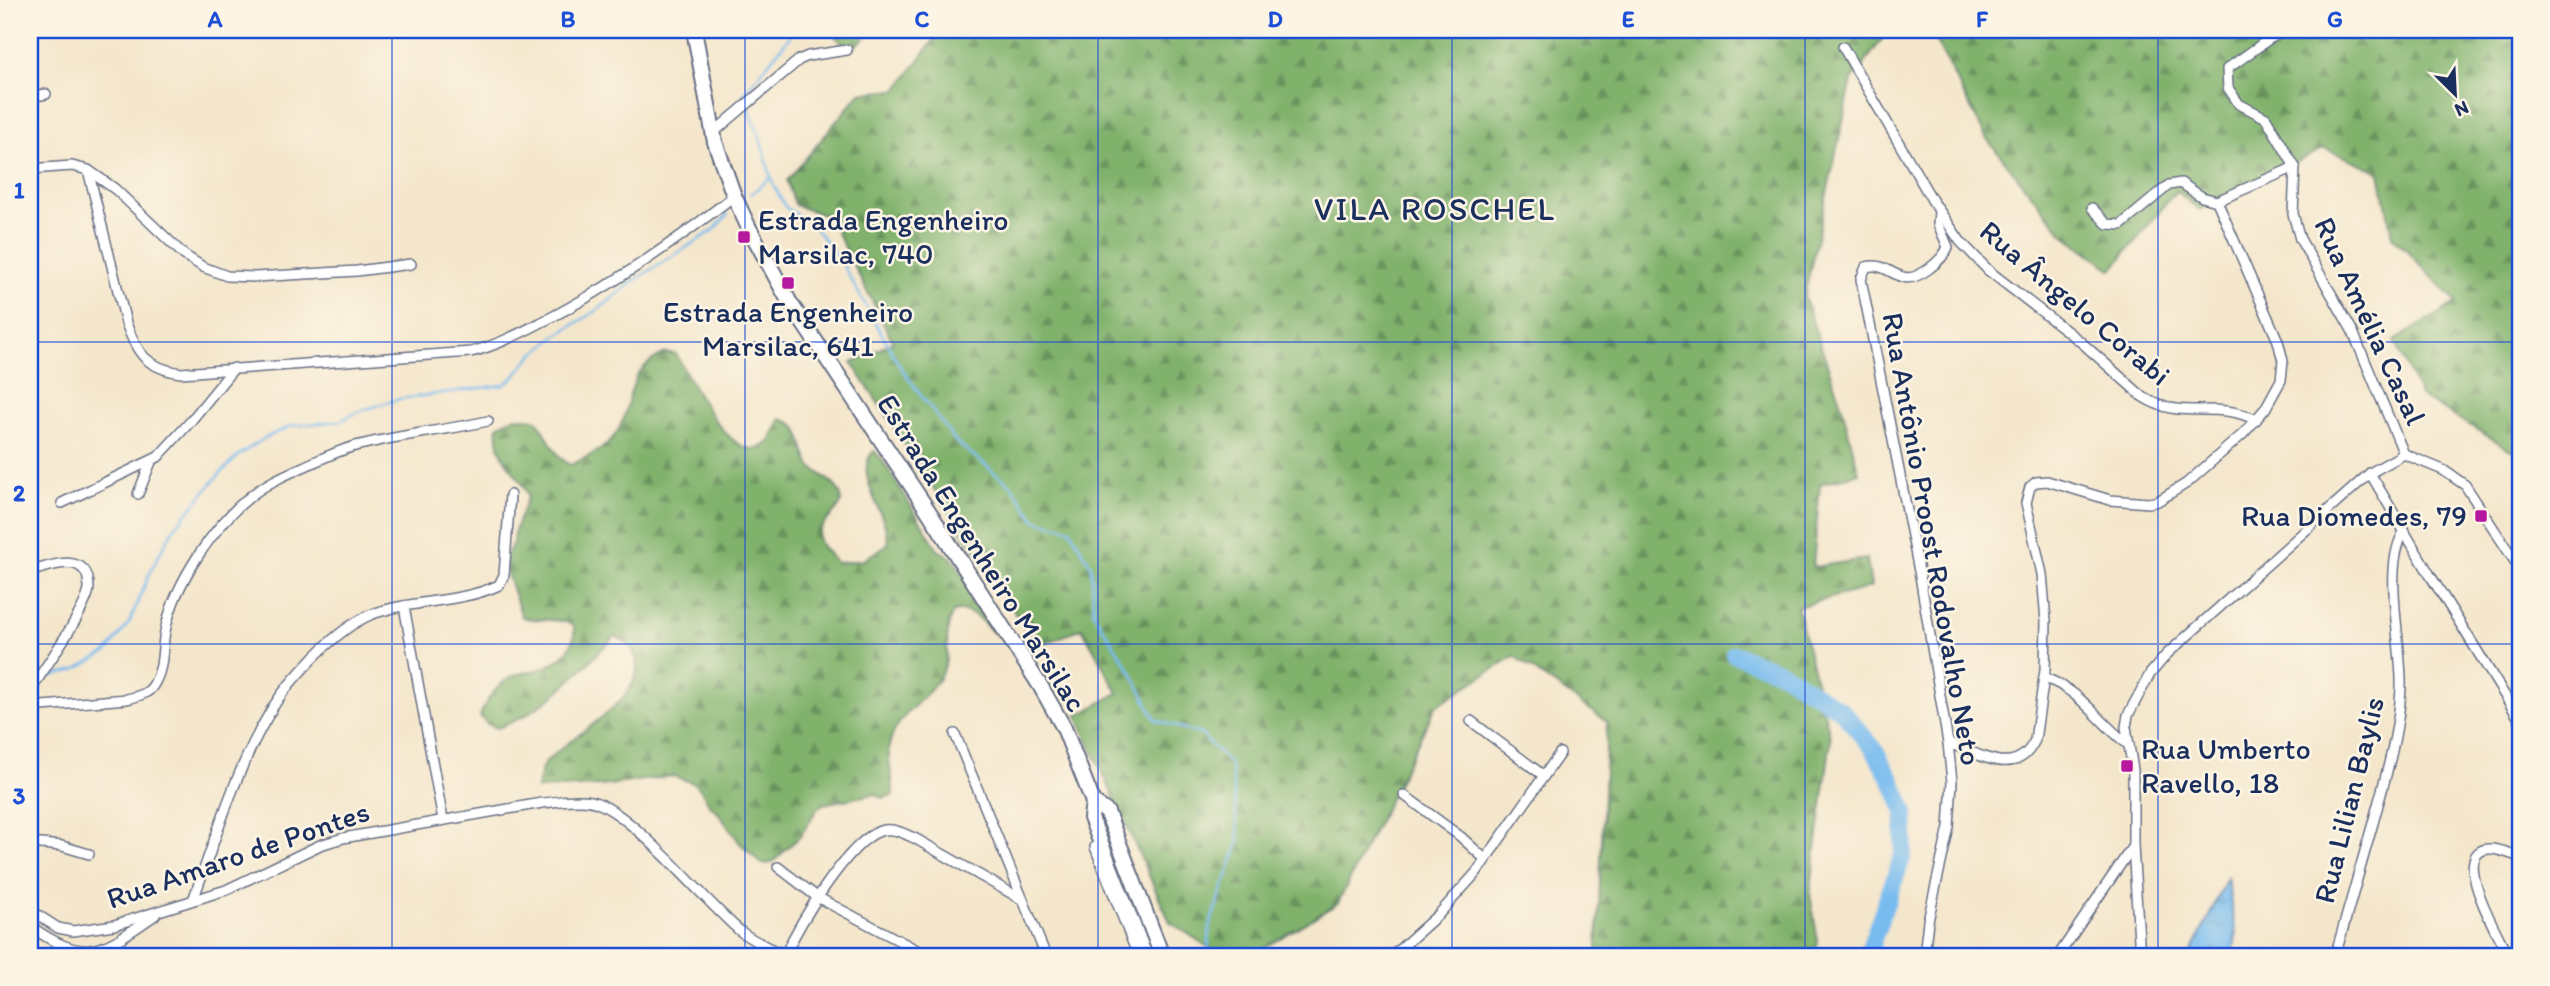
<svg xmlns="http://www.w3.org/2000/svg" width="2550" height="986" font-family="Itim,sans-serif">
  <defs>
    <pattern id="forest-firs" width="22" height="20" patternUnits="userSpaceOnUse" patternTransform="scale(1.75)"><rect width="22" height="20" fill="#80b26c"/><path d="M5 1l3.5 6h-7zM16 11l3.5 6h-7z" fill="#68915c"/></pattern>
    <pattern id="water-ripples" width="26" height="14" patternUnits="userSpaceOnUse" patternTransform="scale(1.75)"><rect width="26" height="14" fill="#78bcef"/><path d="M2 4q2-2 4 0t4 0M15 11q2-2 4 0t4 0" fill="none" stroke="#6299c5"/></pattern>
  </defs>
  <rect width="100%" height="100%" fill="#fcf5e5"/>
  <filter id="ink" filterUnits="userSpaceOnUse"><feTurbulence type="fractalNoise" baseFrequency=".0143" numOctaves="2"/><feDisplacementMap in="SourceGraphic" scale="14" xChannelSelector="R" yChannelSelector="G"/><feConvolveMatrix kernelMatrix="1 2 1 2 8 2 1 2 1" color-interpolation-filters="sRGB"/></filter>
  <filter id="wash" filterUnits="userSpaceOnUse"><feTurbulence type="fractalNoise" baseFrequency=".00686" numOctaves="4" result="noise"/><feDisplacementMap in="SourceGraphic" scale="28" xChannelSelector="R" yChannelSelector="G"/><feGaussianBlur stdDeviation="1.57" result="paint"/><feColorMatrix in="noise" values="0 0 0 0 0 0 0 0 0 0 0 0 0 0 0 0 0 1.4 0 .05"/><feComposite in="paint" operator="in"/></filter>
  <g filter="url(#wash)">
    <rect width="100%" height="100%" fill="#f4e6cb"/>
    <!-- forest -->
    <g fill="url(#forest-firs)" stroke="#4e7065" stroke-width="2">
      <path d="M829 30H863L868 35 850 51Z"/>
      <path d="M935 30H1889L1852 80 1804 297 1842 407 1859 473 1820 484 1813 567 1867 559 1871 587 1797 607 1831 739 1810 894 1818 942 1813 956H1593L1597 951 1607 722 1514 656 1436 706 1338 903 1251 956H1222L1170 922 1077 716 1118 693 1082 628 1037 647 852 363 893 342 829 217 795 205 787 181 860 93 897 90 938 34Z"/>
      <path d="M1930 30H2520V447L2513 451 2420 396 2395 341 2457 302 2392 236 2380 172 2324 148 2200 210 2176 191 2112 270 2063 234 1987 139Z"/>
      <path d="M666 353 676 354C689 377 730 466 764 446 774 441 775 428 781 419 807 425 799 449 811 466 820 476 844 486 841 502 840 507 835 512 832 515 809 537 818 543 837 563L863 560 888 544C889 515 851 473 874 451L881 458 939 551C956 556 961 570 967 586L979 589 996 625V635C982 622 973 607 953 612 943 631 951 653 943 671 930 700 895 713 889 746 887 763 894 779 893 795L883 798 874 794 823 804 817 809 801 835 772 863 762 864 740 843 716 810 710 806 701 790 694 783 673 776 601 786 537 789 542 768 548 760C570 736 648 698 636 658 633 647 626 641 615 636 579 671 546 712 497 728L487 724 480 716C485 701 497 685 511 677 519 672 530 672 538 670 559 663 577 649 574 626 560 617 539 622 522 617L503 562 513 543 514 533 528 496C518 469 494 460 498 426L515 417 535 419C549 433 552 455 570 465 585 458 602 451 612 439 637 409 619 372 666 353Z"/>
    </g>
    <!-- water -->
    <path fill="url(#water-ripples)" stroke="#4a76a6" stroke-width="2" d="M2227 878 2236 935 2233 956H2190Z"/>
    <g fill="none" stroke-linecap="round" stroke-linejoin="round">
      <!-- stream -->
      <g stroke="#78bcef" stroke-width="2.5">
        <path d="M746 102 743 95 795 30"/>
        <path d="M748 108 760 138 773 184 786 208 812 224 840 260 901 368 956 442 1012 486 1035 520 1070 529 1091 566 1094 614 1132 673 1156 720 1201 734 1231 765 1239 842 1210 924 1208 956"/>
        <path d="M751 194 770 178"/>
        <path d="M43 678 75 670 107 652 129 623 152 568 172 531 217 477 239 455 265 438 291 426 340 421 360 411 399 399 504 385 515 376 530 357 560 333 598 310 635 280 714 230 728 214"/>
      </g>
      <!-- river -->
      <path stroke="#78bcef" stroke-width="18" d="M1734 654 1781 672 1841 710 1874 749 1892 781 1905 812 1903 855 1867 956"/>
    </g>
  </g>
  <g filter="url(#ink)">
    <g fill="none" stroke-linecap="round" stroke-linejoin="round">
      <defs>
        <g id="minor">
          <path d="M2285 30 2269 39 2227 69 2228 88 2239 104 2266 118 2295 167"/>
          <path d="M1843 47 1932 200 1960 241 1989 271 2081 342 2143 397C2182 422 2216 399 2256 420"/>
          <path d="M30 97 46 94"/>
          <path d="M713 133 799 60 808 56 847 50"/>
          <path d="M2295 167 2293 214 2300 239 2353 332 2404 454"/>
          <path d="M30 169 72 166 88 170 115 189 184 255 203 267 227 276 255 277 357 271 411 264"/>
          <path d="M88 170 126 323C137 354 147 368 181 373L471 352C499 345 524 331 550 318 615 284 676 241 734 196"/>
          <path d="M2092 208 2107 224 2121 225 2169 185 2181 183 2202 197 2217 201 2295 167"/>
          <path d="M2370 473 2430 575 2520 720"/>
          <path d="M138 494 151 462"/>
          <path d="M62 503 158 457 190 422 234 368"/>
          <path d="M30 572C50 565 89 550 89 588 89 606 42 672 30 691"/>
          <path d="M404 606 443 820"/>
          <path d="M2044 678C2079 688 2100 724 2129 745"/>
          <path d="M30 707 127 699C138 696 149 694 154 684 165 666 161 646 166 627 176 581 215 524 252 495 267 483 285 475 303 467 319 460 335 452 352 447 396 435 443 431 488 421"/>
          <path d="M1471 721 1544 776"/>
          <path d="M955 734 1046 956"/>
          <path d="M1948 743C1977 752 2016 781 2035 740L2045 670 2046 621 2042 574 2026 503 2030 487 2036 482 2047 481 2110 500 2149 503 2158 501 2187 483 2243 434 2265 409 2281 380 2283 361 2278 341 2217 201"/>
          <path d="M1404 795 1461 837 1485 859"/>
          <path d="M30 843 62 846 89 854"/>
          <path d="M1095 847 1138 956"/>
          <path d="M778 867 817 897 928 956"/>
          <path d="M193 900C216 838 235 771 269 714 281 692 298 674 315 656 331 640 349 624 370 615 412 599 459 604 499 585L504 575 510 495"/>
          <path d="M30 910 58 928 73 931 114 925 226 890 320 845 343 838 542 803C558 802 575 798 591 801 630 809 705 902 740 931 755 942 770 949 787 956"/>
          <path d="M30 926C88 967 102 951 155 915"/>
          <path d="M785 955C799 924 848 842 880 831 893 827 905 834 916 839L1023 900"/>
          <path d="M605 956H624"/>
          <path d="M1392 956 1439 914 1476 873 1560 753"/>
          <path d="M1924 956 1928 921 1949 827 1952 782 1948 743 1920 576 1861 279 1866 267C1883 263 1889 273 1903 277 1917 282 1943 260 1948 247L1938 224 1939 211"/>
          <path d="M2058 956 2133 846"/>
          <path d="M2140 956 2133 846V770L2126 727 2128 715 2150 674 2167 654 2370 473 2404 454 2443 470 2465 485 2520 569"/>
          <path d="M2335 956C2348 912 2360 868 2373 823 2385 779 2399 734 2401 688 2403 647 2381 564 2405 531"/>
          <path d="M2508 956C2501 939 2448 853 2488 849 2499 848 2510 854 2520 857"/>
        </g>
        <g id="primary">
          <path d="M694 30 715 142 734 196 748 226 790 303 927 509 1041 687 1064 728 1093 802 1107 812 1162 956"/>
          <path d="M1093 802 1091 818 1145 956"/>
        </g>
      </defs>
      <!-- minor casing -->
      <use href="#minor" stroke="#676f84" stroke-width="12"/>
      <!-- primary casing -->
      <use href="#primary" stroke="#676f84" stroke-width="18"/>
      <!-- minor -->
      <use href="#minor" stroke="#fff" stroke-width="9"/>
      <!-- primary -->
      <use href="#primary" stroke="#fff" stroke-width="14"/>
    </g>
  </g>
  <!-- grid -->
  <path fill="none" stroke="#1d4ed8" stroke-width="2" stroke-opacity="0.55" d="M392 30V956M745 30V956M1098 30V956M1452 30V956M1805 30V956M2158 30V956M30 342H2520M30 644H2520"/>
  <!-- markers -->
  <g fill="#b5179e" stroke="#fcf5e5" stroke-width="2.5">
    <rect x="737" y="230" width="14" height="14" rx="3.5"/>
    <rect x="781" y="276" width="14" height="14" rx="3.5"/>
    <rect x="2474" y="509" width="14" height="14" rx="3.5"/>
    <rect x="2120" y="759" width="14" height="14" rx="3.5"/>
  </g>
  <g text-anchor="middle" stroke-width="5" stroke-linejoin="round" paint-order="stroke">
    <!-- poi labels -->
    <g font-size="30" fill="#1b2f5e" stroke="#fcf5e5" text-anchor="start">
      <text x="758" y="230">Estrada Engenheiro<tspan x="758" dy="34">Marsilac, 740</tspan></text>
      <text x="788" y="322" text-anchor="middle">Estrada Engenheiro<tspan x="788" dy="34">Marsilac, 641</tspan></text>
      <text x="2467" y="526" text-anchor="end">Rua Diomedes, 79</text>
      <text x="2141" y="759">Rua Umberto<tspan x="2141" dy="34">Ravello, 18</tspan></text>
    </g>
    <!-- street labels -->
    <g font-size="30" fill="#1b2f5e" stroke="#fcf5e5">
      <text transform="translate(2075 303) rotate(40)" y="10">Rua Ângelo Corabi</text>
      <text transform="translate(2370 321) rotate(65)" y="10">Rua Amélia Casal</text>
      <text transform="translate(1932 539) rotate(80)" y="10">Rua Antônio Proost Rodovalho Neto</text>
      <text transform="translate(982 553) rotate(58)" y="10">Estrada Engenheiro Marsilac</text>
      <text transform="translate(2349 800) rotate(-76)" y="10">Rua Lilian Baylis</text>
      <text transform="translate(238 855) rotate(-19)" y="10">Rua Amaro de Pontes</text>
    </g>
    <!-- quarter labels -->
    <g font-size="33" letter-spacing="2" fill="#1b2f5e" stroke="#fcf5e5">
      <text x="1435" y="220">VILA ROSCHEL</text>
    </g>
  </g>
  <!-- margin -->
  <rect width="2550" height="986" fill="none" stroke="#fcf5e5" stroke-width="77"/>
  <!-- north arrow -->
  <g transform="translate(2455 94) rotate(156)" stroke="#fcf5e5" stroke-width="5" paint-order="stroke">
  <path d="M0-5L12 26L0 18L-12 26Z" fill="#1b2f5e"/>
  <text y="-10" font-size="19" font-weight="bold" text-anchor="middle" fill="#1b2f5e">N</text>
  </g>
  <rect x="38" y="38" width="2474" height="910" fill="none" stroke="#1d4ed8" stroke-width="2.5"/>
  <g font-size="23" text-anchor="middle" font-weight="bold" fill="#1d4ed8">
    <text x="215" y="27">A</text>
    <text x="568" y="27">B</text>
    <text x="922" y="27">C</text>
    <text x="1275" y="27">D</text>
    <text x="1628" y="27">E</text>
    <text x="1982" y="27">F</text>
    <text x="2335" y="27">G</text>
    <text x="19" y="198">1</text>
    <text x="19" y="501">2</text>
    <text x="19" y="804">3</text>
  </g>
</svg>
